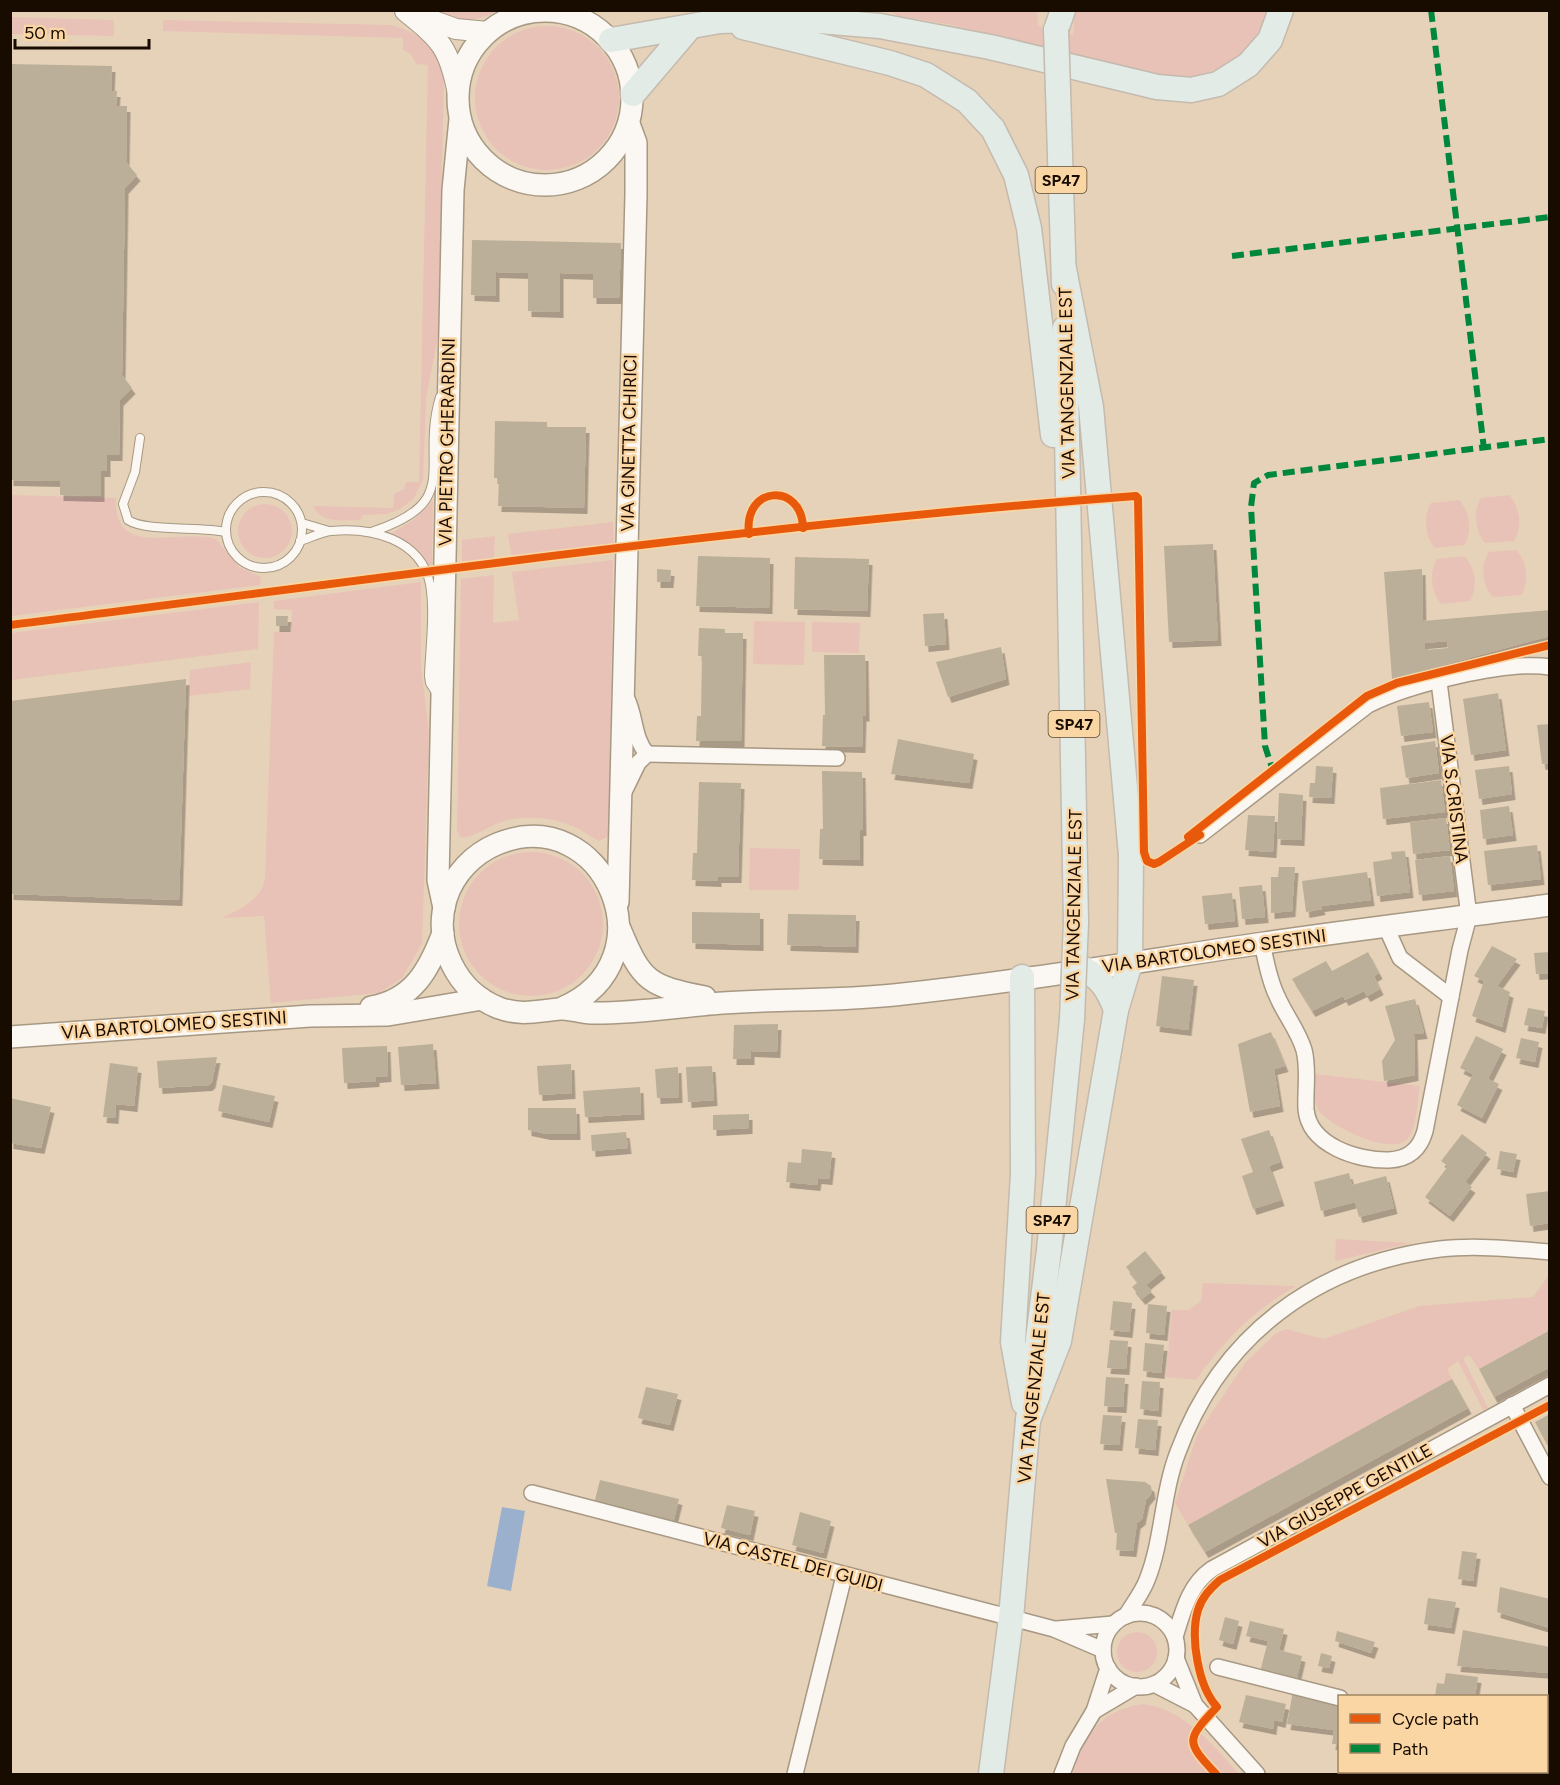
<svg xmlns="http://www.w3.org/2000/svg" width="1560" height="1785" font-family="Figtree,sans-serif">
  <defs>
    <filter id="shadow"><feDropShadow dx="3.5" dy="6" stdDeviation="0" flood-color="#0004"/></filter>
  </defs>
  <rect width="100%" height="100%" fill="#e6d2b8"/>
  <!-- green -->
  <g fill="#e9c2b7">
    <path d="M889 10 1037 11 1038 26 1073 35 1075 11H1268C1257 58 1214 79 1169 77L947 24 897 16Z"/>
    <path d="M434 11H497C476 22 455 24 434 11Z"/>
    <path d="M11 17 114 20V36L11 34Z"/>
    <path d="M163 20 390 25C420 31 442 52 444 82L438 336 426 398 423 480 414 498 400 509 387 514 363 515 360 520C343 520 321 524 313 506L393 508 394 494 404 489 406 482H419L428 65 416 64 411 54 403 50V38L163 31Z"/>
    <circle cx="547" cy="98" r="72"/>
    <path d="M11 495 116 498C113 561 181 527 216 539L239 567 261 577 260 585 11 616Z"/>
    <path d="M1509 495C1520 507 1523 527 1514 541L1485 543C1475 532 1473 511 1481 498Z"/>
    <path d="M1459 500C1470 512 1473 531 1464 545L1435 548C1425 537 1423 516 1431 503Z"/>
    <path d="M433 501 432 564 429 567 412 546 390 534 412 521Z"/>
    <circle cx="265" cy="531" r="27"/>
    <path d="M613 522 614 546 512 559 508 534Z"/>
    <path d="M495 536 494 561 462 565V540Z"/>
    <path d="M1516 550C1527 561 1530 581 1521 595L1493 597C1482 586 1480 565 1489 552Z"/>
    <path d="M1464 556C1476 568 1478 587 1470 601L1441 604C1431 592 1429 572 1437 559Z"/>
    <path d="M613 560 609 836 599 841C592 838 586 833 579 829 558 818 530 815 507 820 494 823 470 840 460 837L457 830 461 579 494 575 493 623 519 620 512 572Z"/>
    <path d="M421 582V668L429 732 422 944 402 978 379 993 271 1003 264 916 222 918C239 909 261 901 265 879L274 632 291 631 292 610 274 609V601Z"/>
    <path d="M259 602 258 649 11 680V633Z"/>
    <path d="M754 621 805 622 804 665 753 664Z"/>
    <path d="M812 622 860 623 859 653 812 652Z"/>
    <path d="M251 662 250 689 189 696 190 670Z"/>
    <path d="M750 848 800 849 799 890H749Z"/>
    <circle cx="531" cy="924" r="72"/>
    <path d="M1315 1074 1420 1086C1417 1101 1417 1124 1410 1136 1396 1160 1330 1126 1319 1111 1312 1101 1315 1086 1315 1074Z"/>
    <path d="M1336 1239 1411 1243 1335 1261Z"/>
    <path d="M1549 1275V1330L1479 1369 1469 1355 1463 1358 1488 1408 1483 1410 1458 1361 1447 1369 1452 1379 1188 1525 1175 1503 1197 1435 1245 1363 1275 1334 1286 1329 1324 1339 1419 1306 1533 1297Z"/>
    <path d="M1203 1283 1296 1286C1252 1312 1225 1339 1196 1380L1166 1377 1172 1310H1189L1201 1301Z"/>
    <circle cx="1137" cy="1652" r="20"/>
    <path d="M1143 1704C1184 1709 1213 1745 1239 1774H1073C1084 1735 1101 1710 1143 1704Z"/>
  </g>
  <!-- water -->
  <path fill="#9bb0cd" d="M502 1507 525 1511 511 1591 487 1586Z"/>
  <!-- building -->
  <g fill="#bbaf99" fill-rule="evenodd" filter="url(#shadow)">
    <path d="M10 64 112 66 111 91H117L116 106H127L126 162 137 175 125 188 122 375 132 388 120 400 119 455H107V471H101V496L60 495V481L10 480Z"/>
    <path d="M472 240 621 243 619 298H593V274L560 273V312L528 311V273L496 272V296L471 295Z"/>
    <path d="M495 421 547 422V427H586L584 508 498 506 499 478H494Z"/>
    <path d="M1213 544 1218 640 1169 642 1164 546Z"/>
    <path d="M698 556 770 558 769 608 696 606Z"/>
    <path d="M795 557 869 559 867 611 794 609Z"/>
    <path d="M657 569 671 570 670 582H657Z"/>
    <path d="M1422 569 1423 621 1550 610V636L1392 679 1384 572ZM1447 641 1448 648 1425 650V643Z"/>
    <path d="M944 613 946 644 925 646 923 614Z"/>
    <path d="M276 616H288L287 626H276Z"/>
    <path d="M699 628 725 629V633H743L741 741H696L697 716H701L702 656H698Z"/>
    <path d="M1001 647 1006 679 948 697 936 662Z"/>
    <path d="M824 655H865L866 716 863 715 862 747 822 746 823 715H825Z"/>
    <path d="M186 679 179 900 10 894V701Z"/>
    <path d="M1498 693 1506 750 1471 755 1463 699Z"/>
    <path d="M1429 702 1433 732 1401 736 1397 706Z"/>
    <path d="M1550 724V763L1542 764 1537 725Z"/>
    <path d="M898 739 974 754 969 783 891 774Z"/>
    <path d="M1435 741 1439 773 1406 778 1401 746Z"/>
    <path d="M1316 766 1333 767 1331 798 1309 797 1310 783H1315Z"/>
    <path d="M1509 766 1512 794 1479 799 1475 770Z"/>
    <path d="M822 771 862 772 863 830H860V860L819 859 820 829H823Z"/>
    <path d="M1441 780 1445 812 1383 819 1380 788Z"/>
    <path d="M699 782 741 783 738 877H718V881L692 880 693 853H697Z"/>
    <path d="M1279 793 1303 795 1301 840 1277 839Z"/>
    <path d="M1509 806 1513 835 1483 839 1480 810Z"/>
    <path d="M1248 815 1275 816 1273 852 1245 850Z"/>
    <path d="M1446 818 1450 850 1413 854 1410 822Z"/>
    <path d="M1537 845 1541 879 1488 885 1484 851Z"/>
    <path d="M1405 851 1410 892 1377 896 1373 862 1392 859 1391 852Z"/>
    <path d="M1450 856 1454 891 1419 895 1415 860Z"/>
    <path d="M1279 867H1295L1292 911 1271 913V877H1278Z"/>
    <path d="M1367 872 1371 900 1321 906 1322 909 1306 912 1302 881Z"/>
    <path d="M1262 885 1265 917 1242 919 1239 887Z"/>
    <path d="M1232 893 1235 921 1205 924 1202 896Z"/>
    <path d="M692 912 760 913V945L692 943Z"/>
    <path d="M788 914 856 915 855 947 787 945Z"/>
    <path d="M1492 946 1517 959 1497 986 1510 992 1502 1027 1472 1016 1484 981 1474 976Z"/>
    <path d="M1368 952 1379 973 1374 976 1380 989 1367 996 1364 991 1345 1000 1343 996 1312 1011 1292 979 1326 961 1332 971Z"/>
    <path d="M1550 952V973L1536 974 1534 953Z"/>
    <path d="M1162 976 1194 980 1188 1030 1156 1026Z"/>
    <path d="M1415 999 1424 1033 1414 1034 1415 1075 1384 1081 1382 1061 1395 1040 1385 1006Z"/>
    <path d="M1528 1008 1545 1011 1542 1028 1524 1025Z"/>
    <path d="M778 1024 777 1052 751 1051V1059H733L734 1025Z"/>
    <path d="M1271 1032 1285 1066 1274 1069 1280 1106 1250 1112 1238 1044Z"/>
    <path d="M1476 1036 1503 1049 1488 1079 1499 1084 1482 1118 1457 1105 1473 1074 1460 1068Z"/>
    <path d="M1521 1038 1539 1042 1535 1062 1516 1058Z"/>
    <path d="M433 1044 436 1083 401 1085 398 1047Z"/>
    <path d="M387 1046 388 1076 376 1077V1081L344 1083 342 1048Z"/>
    <path d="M217 1057 212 1082 209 1085 159 1088 157 1061Z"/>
    <path d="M110 1063 138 1067 134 1106 116 1104 115 1118 103 1117Z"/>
    <path d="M571 1064 572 1093 539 1095 537 1066Z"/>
    <path d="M712 1066 714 1100 688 1102 686 1067Z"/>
    <path d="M678 1067 679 1097 657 1098 655 1069Z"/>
    <path d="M223 1085 275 1096 269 1122 218 1111Z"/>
    <path d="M640 1087 641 1114 585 1117 583 1091Z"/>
    <path d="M10 1098 51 1107 41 1148 10 1143Z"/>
    <path d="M528 1108H576L577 1134H547L528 1130Z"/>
    <path d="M749 1114V1128L713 1130V1115Z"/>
    <path d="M1269 1130 1280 1162 1269 1166 1281 1200 1253 1209 1242 1176 1253 1172 1241 1139Z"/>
    <path d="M626 1132 628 1148 592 1151 591 1135Z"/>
    <path d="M1462 1134 1487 1153 1465 1182 1472 1187 1450 1216 1425 1197 1448 1166 1441 1161Z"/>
    <path d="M802 1149 832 1152 829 1179 818 1178 817 1185 786 1182 788 1162 801 1163Z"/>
    <path d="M1500 1151 1517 1154 1513 1172 1497 1169Z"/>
    <path d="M1349 1173 1352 1185 1386 1176 1394 1208 1359 1217 1355 1202 1321 1211 1314 1182Z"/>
    <path d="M1550 1191V1223L1530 1226 1526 1194Z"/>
    <path d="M1145 1251 1162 1272 1146 1285 1152 1291 1142 1299 1132 1287 1138 1282 1126 1267Z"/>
    <path d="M1113 1301 1132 1303 1129 1332 1110 1330Z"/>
    <path d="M1148 1304 1167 1306 1164 1335 1146 1333Z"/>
    <path d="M1550 1330V1367L1494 1397 1479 1369Z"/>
    <path d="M1110 1340 1128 1341 1126 1369 1107 1368Z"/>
    <path d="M1145 1343 1164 1345 1161 1373 1143 1371Z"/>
    <path d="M1106 1377 1125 1378 1123 1407 1104 1406Z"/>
    <path d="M1452 1379 1468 1408 1205 1552 1188 1525Z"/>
    <path d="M1142 1381 1160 1382 1158 1411 1140 1409Z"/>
    <path d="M646 1387 678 1394 670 1425 638 1418Z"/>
    <path d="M1550 1414V1450L1535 1422Z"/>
    <path d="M1103 1415 1122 1416 1119 1445 1100 1444Z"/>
    <path d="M1138 1419 1158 1420 1155 1450 1135 1448Z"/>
    <path d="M1106 1479 1145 1482 1151 1486 1152 1493 1146 1500 1142 1519 1137 1523 1133 1551 1116 1550 1117 1533H1115Z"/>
    <path d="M600 1480 679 1499 673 1523 594 1504Z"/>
    <path d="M727 1505 755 1511 750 1535 721 1528Z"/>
    <path d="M800 1512 831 1521 823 1553 792 1545Z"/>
    <path d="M1462 1551 1477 1553 1473 1581 1458 1579Z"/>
    <path d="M1500 1587 1550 1599V1628L1497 1612Z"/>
    <path d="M1428 1598 1456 1602 1451 1628 1424 1624Z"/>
    <path d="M1225 1617 1239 1621 1233 1644 1219 1640Z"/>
    <path d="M1250 1621 1284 1629 1279 1650 1302 1656 1296 1682 1260 1672 1268 1641 1246 1636Z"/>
    <path d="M1463 1630 1550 1647V1673L1457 1666Z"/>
    <path d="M1337 1631 1375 1642 1371 1653 1335 1641Z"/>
    <path d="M1321 1653 1332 1656 1329 1668 1318 1666Z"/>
    <path d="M1446 1673 1478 1677 1475 1696H1435L1437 1683 1444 1684Z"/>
    <path d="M1293 1691 1340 1702V1744H1332L1334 1730 1287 1724Z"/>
    <path d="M1246 1695 1286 1704 1282 1722 1274 1720 1273 1729 1239 1722Z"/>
  </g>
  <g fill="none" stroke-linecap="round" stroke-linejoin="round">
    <defs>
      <g id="service">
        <path d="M140 438 135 472 123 504 128 520C146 532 201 526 226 532"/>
        <circle cx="264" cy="530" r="38"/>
        <path d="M302 523 329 531"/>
        <path d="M371 532C465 502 419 467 440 397"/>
        <path d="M300 541C310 538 321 532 331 531 371 527 421 539 430 584 435 613 430 647 429 676L430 683 437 694"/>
      </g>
      <g id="minor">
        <path d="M627 699C636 718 633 737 647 754"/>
        <path d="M647 754 837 758"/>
        <path d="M621 798 638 763 647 754"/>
        <path d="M1200 835 1368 705C1407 685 1506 660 1550 667"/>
        <path d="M1386 927 1400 958 1451 997"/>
        <path d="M1262 943C1266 961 1269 980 1277 996 1285 1015 1298 1030 1304 1050 1309 1069 1305 1090 1306 1109 1309 1146 1359 1161 1389 1160 1409 1159 1420 1149 1425 1131L1460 950 1469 916 1439 682"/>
        <path d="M1512 1405 1550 1477"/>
        <path d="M532 1493 1054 1629 1103 1650"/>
        <circle cx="1140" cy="1650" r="37"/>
        <path d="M1126 1616C1133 1604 1142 1593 1147 1580 1163 1540 1162 1493 1178 1452 1221 1335 1317 1264 1440 1249 1476 1245 1514 1249 1550 1252"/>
        <path d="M1057 1629 1113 1624"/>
        <path d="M1175 1637C1183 1611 1189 1585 1212 1569L1550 1385"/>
        <path d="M1176 1658 1195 1705 1257 1774"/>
        <path d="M1218 1667 1340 1698"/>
        <path d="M1154 1684 1195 1705"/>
        <path d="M1094 1711 1136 1686"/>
        <path d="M1546 1756 1550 1757"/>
        <path d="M795 1774 844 1576"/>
        <path d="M1062 1774 1073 1746 1094 1711 1108 1668"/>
      </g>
      <g id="tertiary">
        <path d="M405 11C441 40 449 47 458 94"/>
        <path d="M417 15 456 29 488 32"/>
      </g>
      <g id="secondary">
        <circle cx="545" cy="98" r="87"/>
        <path d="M618 902 636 195V143L629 124"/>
        <path d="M444 908 438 880 453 190 460 119"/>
        <path d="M620 929C642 982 649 986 705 997"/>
        <path d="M371 1007C413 1000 429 970 443 933"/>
        <path d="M562 1008C673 961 604 800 497 844 473 854 454 874 446 899 433 943 456 991 499 1008 521 1016 538 1011 560 1009 570 1008 580 1013 591 1013 634 1014 679 1006 723 1003 780 999 837 1001 894 995 1017 982 1141 961 1264 943 1359 929 1454 918 1550 905"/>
        <path d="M10 1037 310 1016 388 1015 482 999"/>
      </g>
      <g id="primary">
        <path d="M743 27 890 63 926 75 967 101 993 129 1016 175 1029 228 1053 435"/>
        <path d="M1056 30 1063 10"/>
        <path d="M611 40 720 21 795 19 880 26 990 47 1157 87 1191 90 1218 84 1248 65 1270 40 1281 10"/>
        <path d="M1058 90 1064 284"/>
        <path d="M633 94 690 27"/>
        <path d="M1065 328 1076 922"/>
        <path d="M1084 969C1102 979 1109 991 1116 1010"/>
        <path d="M1022 977 1023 1174 1013 1342 1024 1403"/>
        <path d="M1028 1420 1059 1341 1116 1010 1130 963 1131 855 1091 407 1064 269"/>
        <path d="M991 1774 1011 1618 1028 1420 1049 1250 1072 1019"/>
      </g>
    </defs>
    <!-- service casing -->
    <use href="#service" stroke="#a79883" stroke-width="10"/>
    <!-- minor casing -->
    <use href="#minor" stroke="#a79883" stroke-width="18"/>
    <!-- tertiary casing -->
    <use href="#tertiary" stroke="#a79883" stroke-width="22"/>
    <!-- secondary casing -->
    <use href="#secondary" stroke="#a79883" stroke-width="24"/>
    <!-- primary casing -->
    <use href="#primary" stroke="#c4baae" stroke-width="27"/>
    <!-- service -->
    <use href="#service" stroke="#fbf8f4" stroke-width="8"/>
    <!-- minor -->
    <use href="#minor" stroke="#fbf8f4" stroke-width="15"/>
    <!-- tertiary -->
    <use href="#tertiary" stroke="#fbf8f4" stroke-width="20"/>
    <!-- secondary -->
    <use href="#secondary" stroke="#fbf8f4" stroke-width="21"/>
    <!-- primary -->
    <use href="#primary" stroke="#e3ebe7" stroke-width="24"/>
    <defs>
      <g id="primary-bridge">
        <path d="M1056 30 1058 90"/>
        <path d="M1072 1019 1076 922"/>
      </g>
    </defs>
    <!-- primary-bridge casing -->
    <use href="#primary-bridge" stroke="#c4baae" stroke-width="27" stroke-linecap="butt"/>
    <!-- primary-bridge -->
    <use href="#primary-bridge" stroke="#e3ebe7" stroke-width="24"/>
    <!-- quiet -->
    <g stroke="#00873e" stroke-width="6" stroke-dasharray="12 6" stroke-linecap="butt">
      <path d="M1431 10 1484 449"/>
      <path d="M1232 256 1550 217"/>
      <path d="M1274 774 1265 746 1251 507 1254 483 1268 475 1550 439"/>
    </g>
    <defs>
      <g id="cycleway">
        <path d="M749 534C743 485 802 482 803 528"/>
        <path d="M10 625C385 578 759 524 1136 496L1138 498 1144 852 1147 861 1154 864 1159 862 1200 835"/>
        <path d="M1188 837 1367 696 1397 683 1550 645"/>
        <path d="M1216 1774C1185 1741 1186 1740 1217 1707 1198 1686 1190 1637 1198 1610 1202 1597 1210 1589 1220 1580L1550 1405"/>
      </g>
    </defs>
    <!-- cycleway casing -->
    <use href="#cycleway" stroke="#fad6a4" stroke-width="11"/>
    <!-- cycleway -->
    <use href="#cycleway" stroke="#e8590c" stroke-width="8"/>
  </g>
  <g text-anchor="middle" stroke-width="5" stroke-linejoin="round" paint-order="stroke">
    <!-- shield labels -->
    <g fill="#fad6a4" stroke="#5c4831" stroke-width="1.5">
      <rect x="1035.5" y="167" width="51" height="26" rx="4.5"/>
      <rect x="1048.5" y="711" width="51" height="26" rx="4.5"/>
      <rect x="1026.5" y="1207" width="51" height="26" rx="4.5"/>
    </g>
    <g font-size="16" font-weight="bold" fill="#180b00">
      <text x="1061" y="186">SP47</text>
      <text x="1074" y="730">SP47</text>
      <text x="1052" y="1226">SP47</text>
    </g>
    <!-- street labels -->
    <g font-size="18" fill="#180b00" stroke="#fad6a4">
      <text transform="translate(1067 383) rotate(-91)" y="6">VIA TANGENZIALE EST</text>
      <text transform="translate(447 442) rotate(-89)" y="6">VIA PIETRO GHERARDINI</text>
      <text transform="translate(629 443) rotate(-89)" y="6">VIA GINETTA CHIRICI</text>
      <text transform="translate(1454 799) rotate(83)" y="6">VIA S.CRISTINA</text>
      <text transform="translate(1074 905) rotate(-89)" y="6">VIA TANGENZIALE EST</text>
      <text transform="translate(1214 951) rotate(-8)" y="6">VIA BARTOLOMEO SESTINI</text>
      <text transform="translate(174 1025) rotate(-4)" y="6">VIA BARTOLOMEO SESTINI</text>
      <text transform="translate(1034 1388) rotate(-84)" y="6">VIA TANGENZIALE EST</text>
      <text transform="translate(1345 1496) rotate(-29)" y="6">VIA GIUSEPPE GENTILE</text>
      <text transform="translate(793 1562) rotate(15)" y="6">VIA CASTEL DEI GUIDI</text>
    </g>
  </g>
  <!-- border -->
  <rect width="1560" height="1785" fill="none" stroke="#180b00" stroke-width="24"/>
  <!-- legend -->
  <rect x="1338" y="1695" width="210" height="78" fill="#fad6a4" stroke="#a08562" stroke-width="1.5"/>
  <rect x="1350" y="1714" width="30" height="9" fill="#e8590c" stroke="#a08562" stroke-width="1.5"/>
  <text x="1392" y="1725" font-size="18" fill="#180b00">Cycle path</text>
  <rect x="1350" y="1744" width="30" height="9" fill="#00873e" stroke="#a08562" stroke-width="1.5"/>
  <text x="1392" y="1755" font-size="18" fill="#180b00">Path</text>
  <!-- scale -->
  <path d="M15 39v9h134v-9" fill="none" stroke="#180b00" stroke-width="3"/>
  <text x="24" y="39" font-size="18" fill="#180b00" stroke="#fad6a4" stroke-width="4.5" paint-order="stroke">50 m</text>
</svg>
